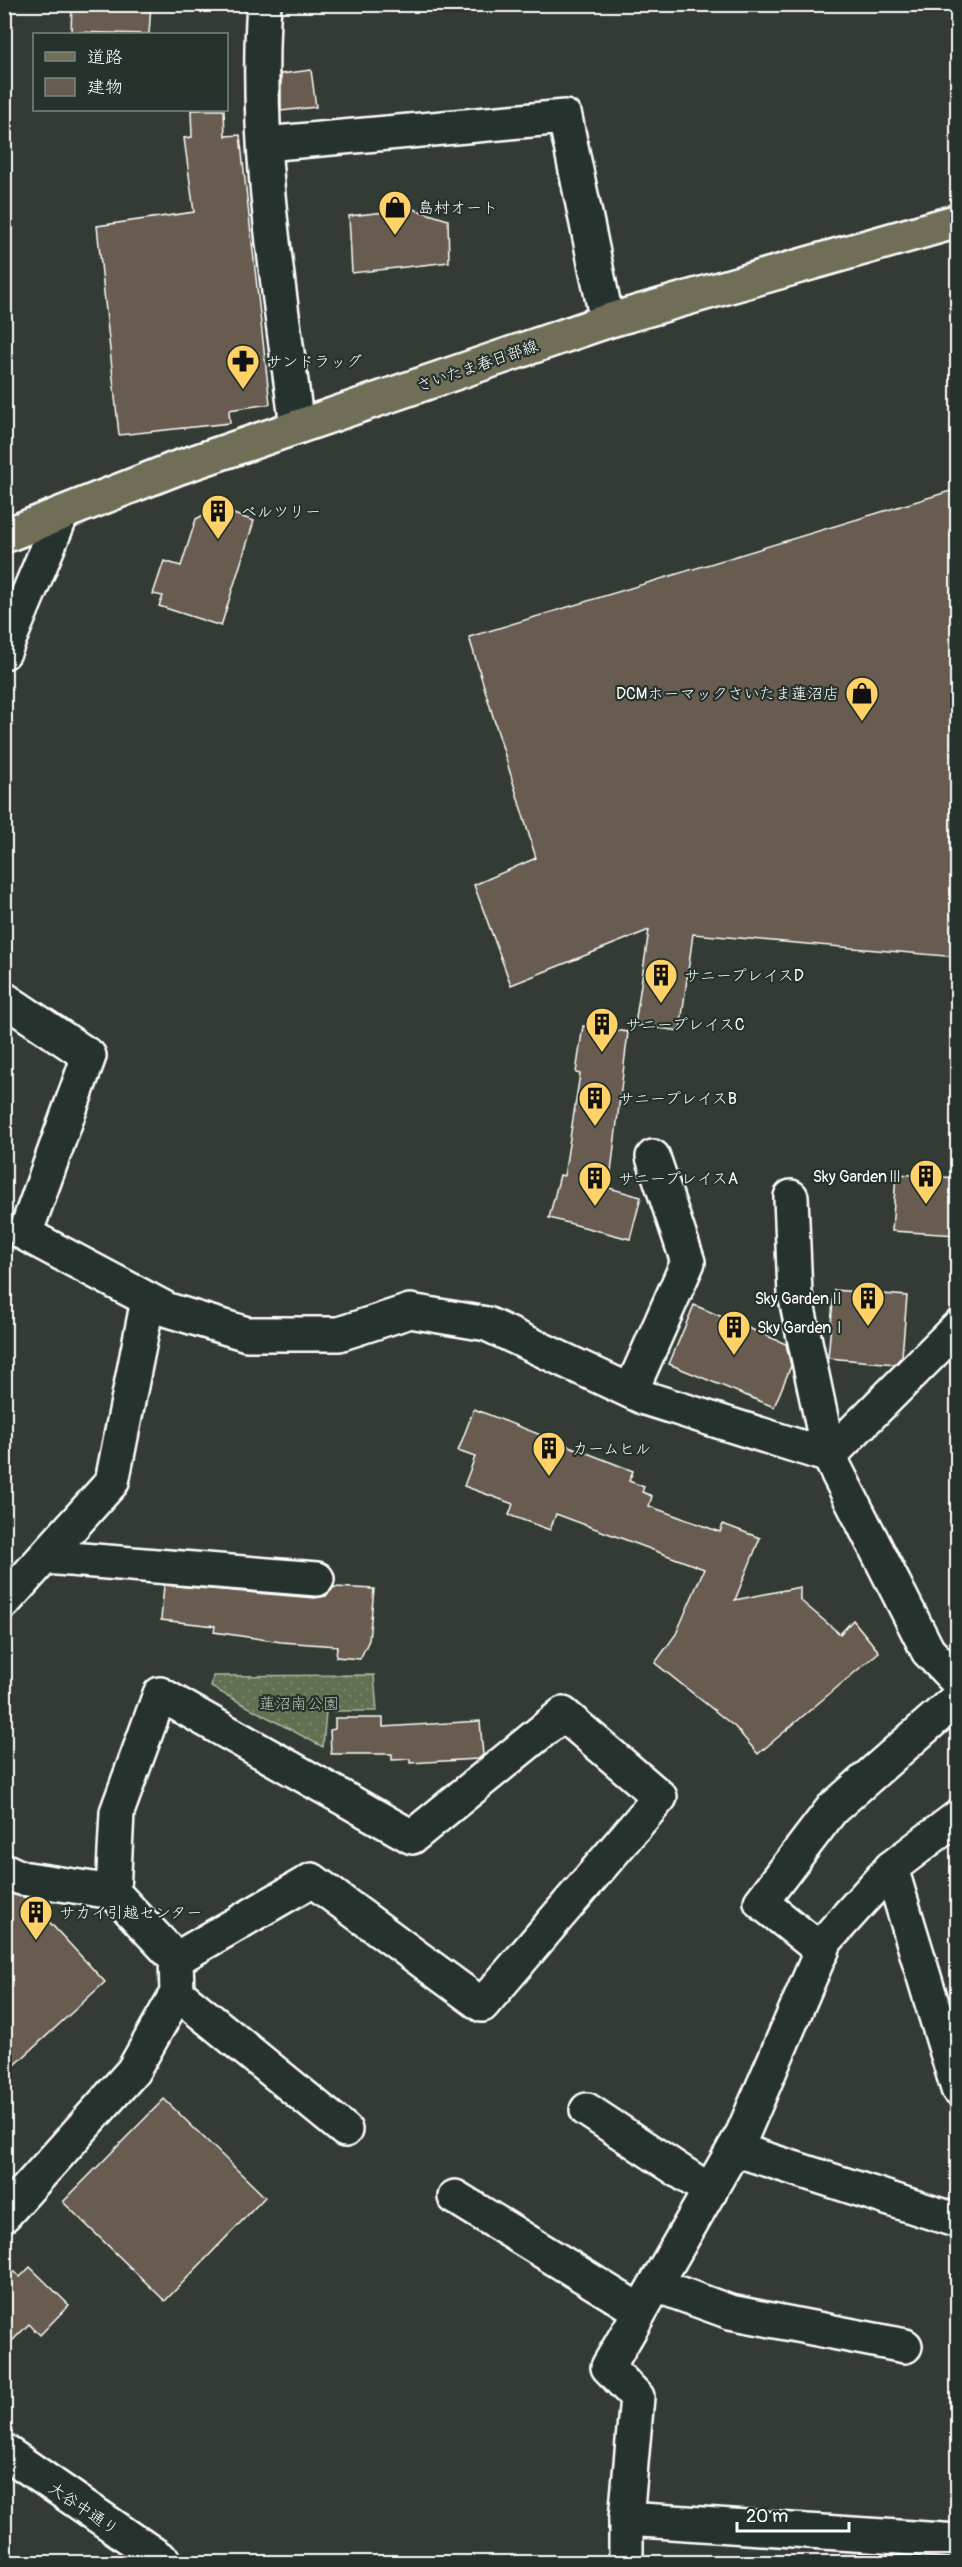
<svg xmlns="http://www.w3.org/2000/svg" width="962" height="2567" font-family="Pangolin,'Klee One',sans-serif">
  <defs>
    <pattern id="grass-dots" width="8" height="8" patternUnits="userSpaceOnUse" patternTransform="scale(1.5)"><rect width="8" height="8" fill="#617051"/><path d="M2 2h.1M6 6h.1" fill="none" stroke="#79856b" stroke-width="1.8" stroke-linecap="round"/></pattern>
  </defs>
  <rect width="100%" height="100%" fill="#333b34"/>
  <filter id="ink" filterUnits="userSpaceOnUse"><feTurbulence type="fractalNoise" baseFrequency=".0167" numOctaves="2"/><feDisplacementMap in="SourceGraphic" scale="12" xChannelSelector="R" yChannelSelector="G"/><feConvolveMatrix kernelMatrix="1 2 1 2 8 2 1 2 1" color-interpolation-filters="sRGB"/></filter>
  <g filter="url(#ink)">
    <!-- grass -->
    <path fill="url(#grass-dots)" stroke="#b0b8a8" stroke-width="1.5" d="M374 1675 377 1711H326L323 1747 211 1687 213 1676Z"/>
    <!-- building -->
    <g fill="#675c51" stroke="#fff" stroke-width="1.5">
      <path d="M72 4H151L149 34 71 32Z"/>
      <path d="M311 70 316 107 281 111V74Z"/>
      <path d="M191 110H224L225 136 240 135 270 404 229 410 230 423 119 435 97 226 194 212 184 138 192 137Z"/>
      <path d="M413 209 448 220 449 262 352 273 349 216Z"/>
      <path d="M957 489V957L693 934 680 1031 635 1025 649 930 511 985 474 885 536 858 469 637Z"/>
      <path d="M216 508 254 521 221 626 159 606 163 596 153 594 164 561 181 566 196 519Z"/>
      <path d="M583 1026 628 1032 609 1188 641 1197 630 1239 549 1218 560 1175 564 1176 580 1074 576 1073Z"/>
      <path d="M896 1174 957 1178V1235L892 1231Z"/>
      <path d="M834 1290 907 1296 902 1356 895 1364 828 1358Z"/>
      <path d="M694 1305 786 1344 791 1366 774 1407 669 1364Z"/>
      <path d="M474 1409 633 1471 629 1481 644 1487 642 1492 652 1496 649 1506 720 1532 723 1524 760 1538 735 1600 800 1587V1600L840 1634 853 1620 879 1652 758 1754 735 1727 655 1663 676 1634 704 1569 556 1514 550 1530 509 1515 513 1504 464 1486 475 1457 458 1451Z"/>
      <path d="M164 1585 315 1598 326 1596 334 1587 374 1589 369 1640 360 1659 336 1657 337 1646 281 1642 214 1632 215 1626 161 1620Z"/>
      <path d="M335 1718H383V1727L480 1721 483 1755 478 1759 410 1763V1759L392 1760V1754H331L330 1730 335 1729Z"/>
      <path d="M4 1891 27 1898 105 1982 4 2075Z"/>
      <path d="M164 2099 265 2197 165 2301 63 2202Z"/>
      <path d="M4 2261 20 2277 30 2267 69 2305 40 2335 29 2324 4 2349Z"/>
    </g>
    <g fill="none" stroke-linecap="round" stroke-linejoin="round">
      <defs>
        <g id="street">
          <path d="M264 4C254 145 279 287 297 427"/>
          <path d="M265 144 565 117 607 321"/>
          <path d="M4 652 61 516"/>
          <path d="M4 999 89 1056 25 1234 168 1310 247 1334H339L410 1311 487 1324 645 1398 829 1456 928 1651 958 1682"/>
          <path d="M791 1197 795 1294 829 1456 958 1327"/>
          <path d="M631 1391 688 1262 653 1157"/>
          <path d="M45 1557 317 1579"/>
          <path d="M4 1602 112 1482 148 1300"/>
          <path d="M891 1868 958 2089"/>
          <path d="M4 1870 21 1878 113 1892"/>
          <path d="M822 1951 761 1902 832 1809 958 1698"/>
          <path d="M177 1993 345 2130"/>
          <path d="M587 2110 710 2191"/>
          <path d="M734 2149 958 2221"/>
          <path d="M455 2197 640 2311"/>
          <path d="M4 2215 133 2071 177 1993 176 1959 113 1892 117 1812 160 1694 412 1837 563 1714 660 1797 482 2005 312 1880 176 1959"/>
          <path d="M656 2285 730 2312 905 2346"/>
          <path d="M626 2519 958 2541"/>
          <path d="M626 2562V2519L637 2397 608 2367 743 2133 826 1940 891 1868 958 1817"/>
        </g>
        <path id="secondary" d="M4 2451 165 2562"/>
        <path id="primary" d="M4 536 177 468 607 321 958 221"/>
      </defs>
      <!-- street casing -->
      <use href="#street" stroke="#fff" stroke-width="38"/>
      <!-- secondary casing -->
      <use href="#secondary" stroke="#fff" stroke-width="38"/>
      <!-- primary casing -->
      <use href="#primary" stroke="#fff" stroke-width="38"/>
      <!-- street -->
      <use href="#street" stroke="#26332d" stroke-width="33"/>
      <!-- secondary -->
      <use href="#secondary" stroke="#26332d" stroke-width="33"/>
      <!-- primary -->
      <use href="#primary" stroke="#716e59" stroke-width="33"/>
    </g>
  </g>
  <!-- icons -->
  <defs>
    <symbol id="shop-pin" viewBox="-11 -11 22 30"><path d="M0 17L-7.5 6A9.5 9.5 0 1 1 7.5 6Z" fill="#ffd166" stroke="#26332d"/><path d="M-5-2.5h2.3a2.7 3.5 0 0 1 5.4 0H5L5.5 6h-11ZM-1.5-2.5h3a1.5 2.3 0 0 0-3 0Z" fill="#111"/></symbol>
    <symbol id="pharmacy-pin" viewBox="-11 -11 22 30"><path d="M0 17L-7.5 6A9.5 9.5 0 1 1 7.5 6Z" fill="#ffd166" stroke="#26332d"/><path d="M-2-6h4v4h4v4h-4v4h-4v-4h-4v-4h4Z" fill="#111"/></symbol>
    <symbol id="building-pin" viewBox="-11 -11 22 30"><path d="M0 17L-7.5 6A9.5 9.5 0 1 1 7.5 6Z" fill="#ffd166" stroke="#26332d"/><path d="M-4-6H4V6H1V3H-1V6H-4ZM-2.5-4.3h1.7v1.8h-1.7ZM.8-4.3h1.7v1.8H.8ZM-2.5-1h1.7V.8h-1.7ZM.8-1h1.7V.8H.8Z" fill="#111"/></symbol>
  </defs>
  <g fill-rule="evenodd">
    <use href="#shop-pin" x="376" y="188" width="38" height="52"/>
    <use href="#pharmacy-pin" x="224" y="342" width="38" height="52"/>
    <use href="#building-pin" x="199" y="492" width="38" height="52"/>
    <use href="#shop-pin" x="843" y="674" width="38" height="52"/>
    <use href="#building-pin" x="642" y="956" width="38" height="52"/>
    <use href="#building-pin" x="583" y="1005" width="38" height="52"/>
    <use href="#building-pin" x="576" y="1079" width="38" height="52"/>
    <use href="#building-pin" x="907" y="1157" width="38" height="52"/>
    <use href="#building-pin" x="576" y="1159" width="38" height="52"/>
    <use href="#building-pin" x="849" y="1279" width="38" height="52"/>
    <use href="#building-pin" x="715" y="1308" width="38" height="52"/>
    <use href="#building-pin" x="530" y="1429" width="38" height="52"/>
    <use href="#building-pin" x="17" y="1893" width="38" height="52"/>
  </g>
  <g text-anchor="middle" stroke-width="4.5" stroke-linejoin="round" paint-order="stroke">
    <!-- poi labels -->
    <g font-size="16" fill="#fff" stroke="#26332d" text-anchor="start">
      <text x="418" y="213">島村オート</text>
      <text x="266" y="367">サンドラッグ</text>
      <text x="241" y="517">ベルツリー</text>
      <text x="839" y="699" text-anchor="end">DCMホーマックさいたま蓮沼店</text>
      <text x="684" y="981">サニープレイスD</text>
      <text x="625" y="1030">サニープレイスC</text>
      <text x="618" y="1104">サニープレイスB</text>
      <text x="903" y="1182" text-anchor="end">Sky GardenⅢ</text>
      <text x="618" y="1184">サニープレイスA</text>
      <text x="845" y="1304" text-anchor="end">Sky GardenⅡ</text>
      <text x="757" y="1333">Sky GardenⅠ</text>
      <text x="572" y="1454">カームヒル</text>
      <text x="59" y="1918">サカイ引越センター</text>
    </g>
    <!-- street labels -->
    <g font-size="16" fill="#fff" stroke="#26332d">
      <text transform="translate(477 365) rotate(-19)" y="6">さいたま春日部線</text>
      <text transform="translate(84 2508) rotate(34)" y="6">大谷中通り</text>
    </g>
    <!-- park labels -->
    <g font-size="16" fill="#b8bfb1" stroke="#26332d">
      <text x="299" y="1709">蓮沼南公園</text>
    </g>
  </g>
  <!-- margin -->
  <rect width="962" height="2567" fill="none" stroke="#26332d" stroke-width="24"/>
  <rect x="12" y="12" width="938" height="2543" fill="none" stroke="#fff" stroke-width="2" filter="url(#ink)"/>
  <!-- legend -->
  <rect x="33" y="33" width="195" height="78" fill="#26332d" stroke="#7d8581" stroke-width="1.5"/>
  <rect x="45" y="52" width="30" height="9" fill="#716e59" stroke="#7d8581" stroke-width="1.5"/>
  <text x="87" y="63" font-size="18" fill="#ffffff">道路</text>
  <rect x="45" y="78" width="30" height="18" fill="#675c51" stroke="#7d8581" stroke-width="1.5"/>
  <text x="87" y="93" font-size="18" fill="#ffffff">建物</text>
  <!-- scale -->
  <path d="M737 2522v9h112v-9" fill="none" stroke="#ffffff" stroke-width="3"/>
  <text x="746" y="2522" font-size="18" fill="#ffffff" stroke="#26332d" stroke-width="4.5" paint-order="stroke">20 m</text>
</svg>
